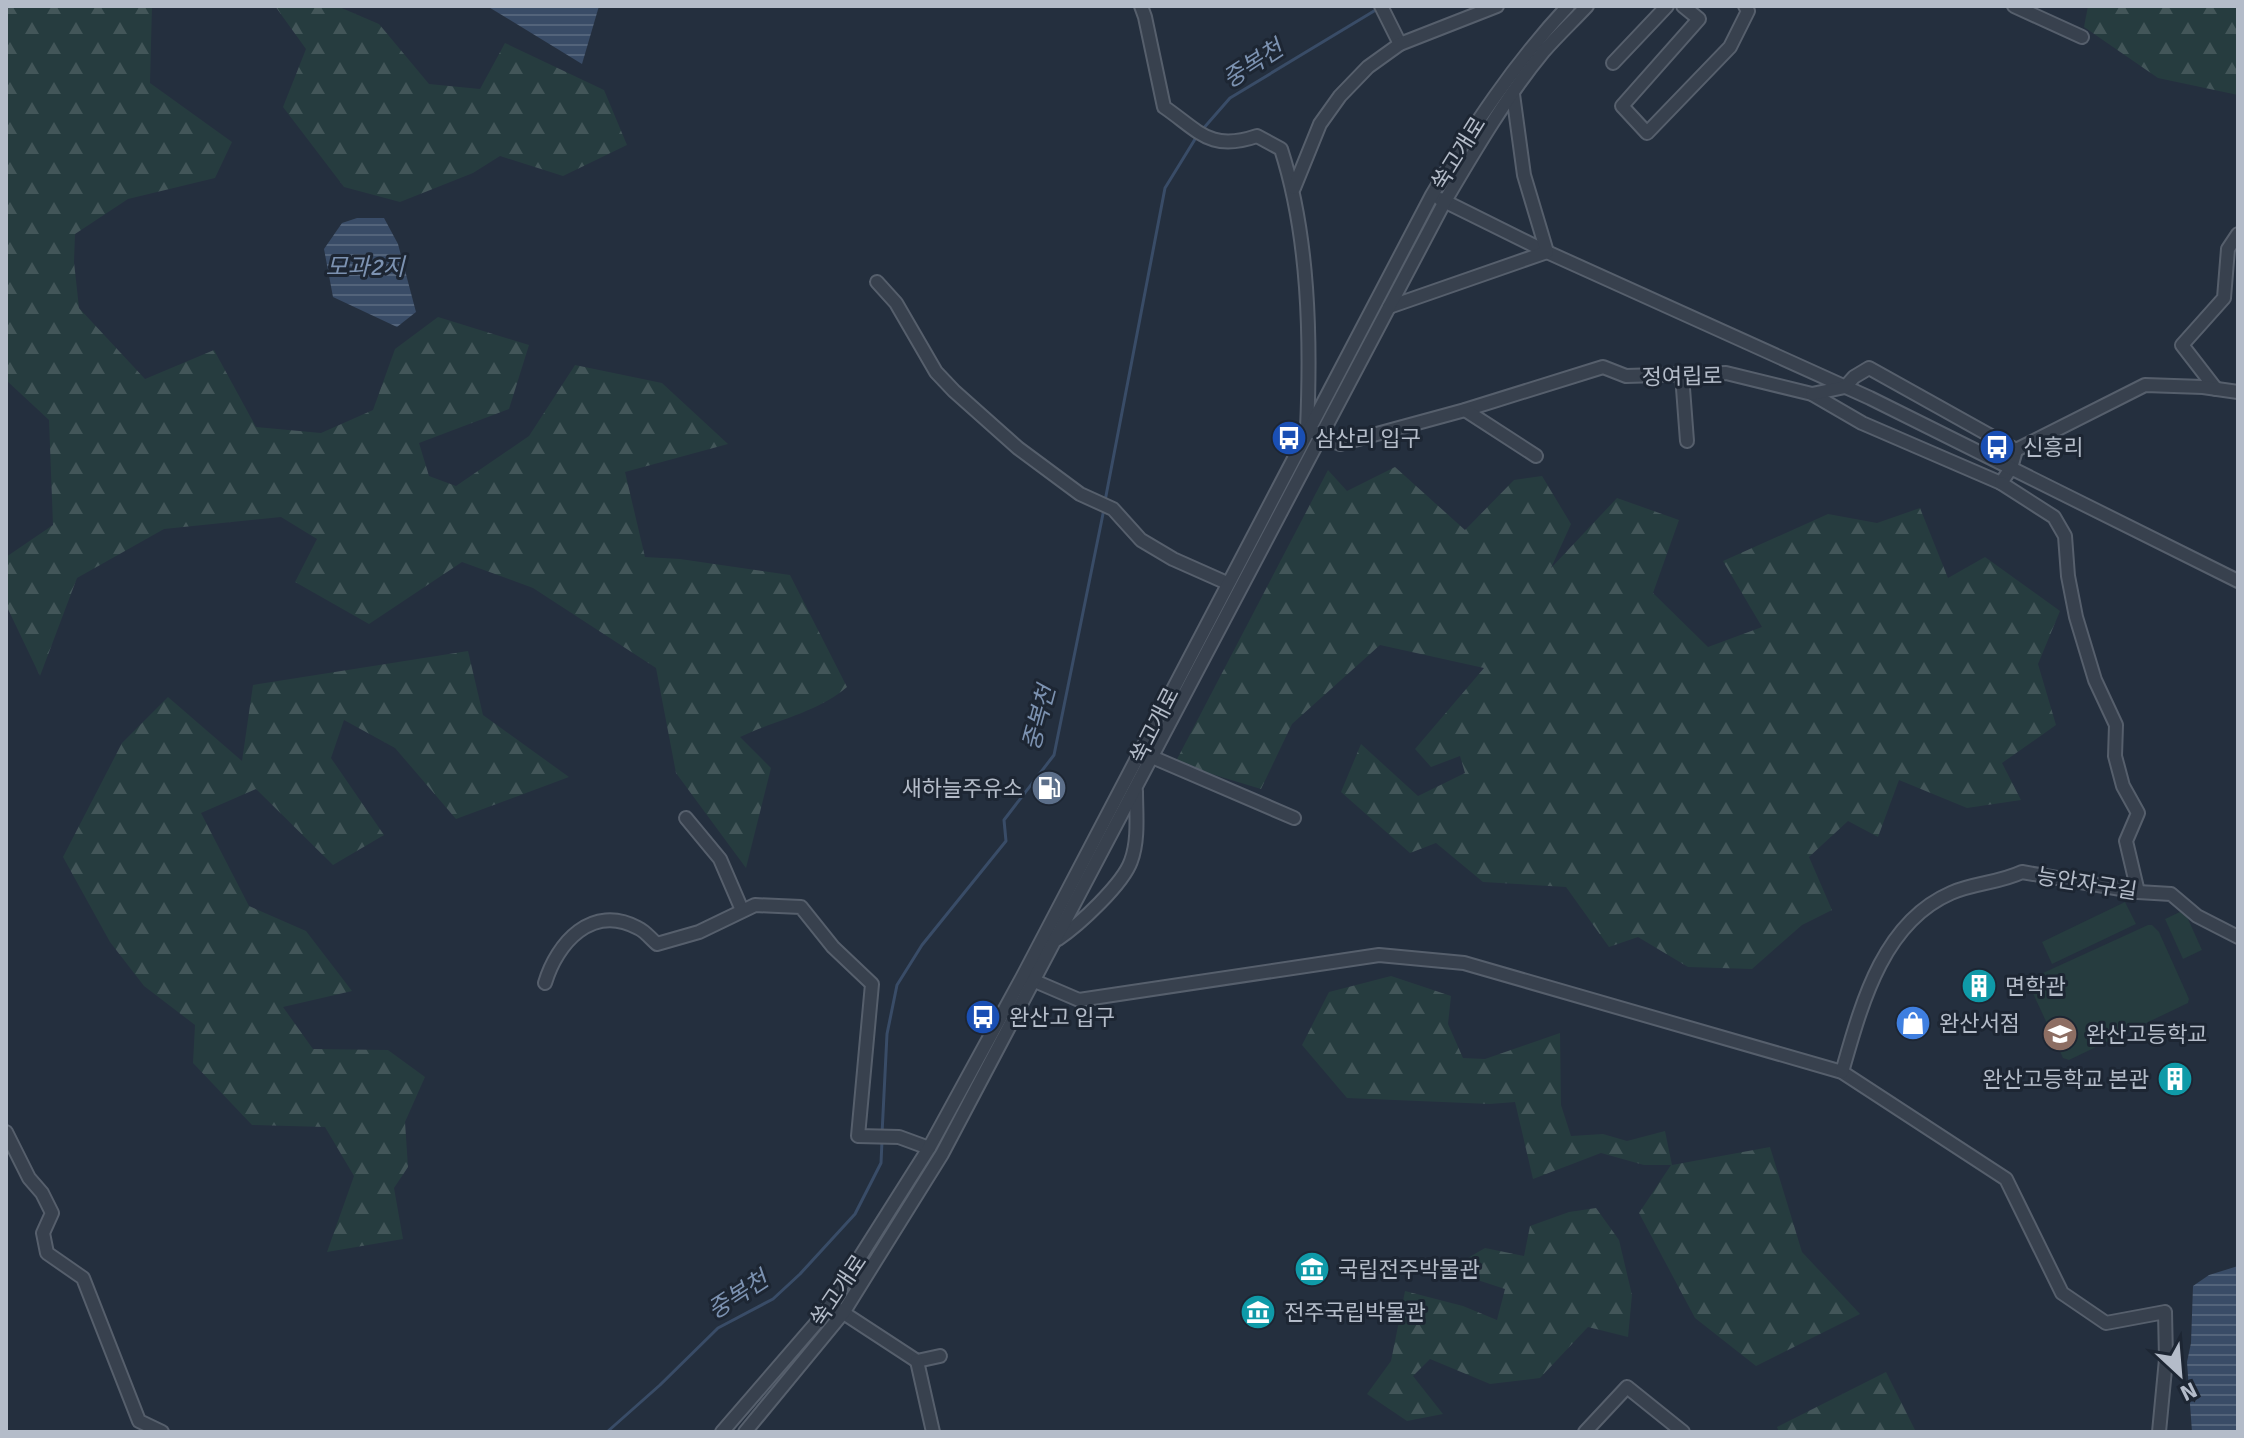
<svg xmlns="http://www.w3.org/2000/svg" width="2244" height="1438" font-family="Signika,'Noto Sans KR',sans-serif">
  <defs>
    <pattern id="forest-firs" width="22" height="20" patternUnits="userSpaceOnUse" patternTransform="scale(2)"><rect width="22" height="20" fill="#263c3f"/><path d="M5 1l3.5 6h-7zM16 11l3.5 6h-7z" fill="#435659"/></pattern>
    <pattern id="water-rules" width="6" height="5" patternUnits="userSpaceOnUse" patternTransform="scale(2)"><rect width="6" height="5" fill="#394c67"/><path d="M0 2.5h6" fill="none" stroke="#53647b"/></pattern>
  </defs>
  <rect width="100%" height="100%" fill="#242f3e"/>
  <!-- forest -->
  <g fill="url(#forest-firs)">
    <path d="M6 6H152L150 83 232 142 215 178 128 199 75 234 74 262 79 308 145 379 214 350 256 427 321 433 373 410 395 349 438 317 529 345 509 409 419 443 429 476 456 486 529 436 575 365 662 383 728 444 625 472 645 557 680 559 790 575 847 687C817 713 775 720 740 737L771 768 746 868 676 773 656 668 533 588 462 562 369 624 295 582 317 539 281 517 164 529 77 578 40 676 6 605V557L53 525 49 420 6 380Z"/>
    <path d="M275 6H337L379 24 429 84 480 89 505 43 604 90 627 145 563 176 500 156 473 173 400 202 344 187 283 107 306 49Z"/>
    <path d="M2088 6H2238V95L2158 78 2084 27Z"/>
    <path d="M1395 467 1465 530 1514 480 1542 476 1571 524 1551 568 1617 498 1679 520 1653 593 1708 647 1762 627 1723 561 1828 514 1877 523 1920 508 1948 578 1985 557 2060 611 2038 664 2056 725 2002 763 2021 800 1967 808 1899 780 1878 837 1848 821 1809 857 1832 910 1802 925 1752 969 1688 967 1638 937 1609 947 1566 887 1483 882 1436 843 1410 853 1341 792 1361 744 1418 796 1465 773 1460 756 1431 767 1415 749 1484 668 1380 645 1292 724 1261 789 1175 763 1328 470 1347 491Z"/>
    <path d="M468 651 483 715 569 777 456 819 395 748 344 720 331 758 384 835 333 865 256 789 201 813 249 906 306 931 352 991 283 1007 313 1049 388 1050 425 1077 405 1122 408 1167 394 1188 403 1239 327 1252 354 1176 325 1127 252 1125 193 1063 195 1025 144 986 110 942 63 857 122 743 168 697 242 761 253 685Z"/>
    <path d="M1391 976 1451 996 1448 1024 1463 1058 1485 1059 1560 1033 1561 1105 1571 1136 1603 1134 1627 1141 1665 1131 1672 1165 1770 1147 1802 1252 1860 1314 1756 1366 1695 1318 1639 1213 1671 1165H1644L1601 1153 1533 1179 1515 1102 1490 1104 1347 1098 1302 1045 1329 992Z"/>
    <path d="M1596 1208 1619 1240 1632 1295 1628 1337 1588 1327 1540 1378 1490 1384 1430 1359 1413 1376 1443 1414 1407 1421 1367 1394 1391 1361 1405 1291 1463 1306 1497 1320 1505 1289 1447 1270 1485 1248 1524 1256 1530 1226 1569 1212Z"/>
    <path d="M1886 1372 1916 1432H1779L1777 1427Z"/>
  </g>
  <!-- garden -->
  <g fill="#263c3f">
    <path d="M2125 902 2136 924 2052 964 2042 942Z"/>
    <path d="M2184 910 2202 950 2183 959 2165 919Z"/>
    <path d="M2148 925H2152L2159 932 2189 999 2188 1003 2069 1060 2063 1058 2030 987V979Z"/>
  </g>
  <!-- water -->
  <g fill="url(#water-rules)">
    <path d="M487 6H599L582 64Z"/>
    <path d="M357 218H384L398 244 416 312 397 327 333 297 324 249 342 223Z"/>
    <path d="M2238 1266V1432H2192L2187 1362 2191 1343 2193 1286 2209 1275Z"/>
  </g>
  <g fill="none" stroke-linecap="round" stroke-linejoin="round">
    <!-- stream -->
    <g stroke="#394c67" stroke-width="3">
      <path d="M1202 130 1230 98 1379 8"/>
      <path d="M1105 501 1165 188 1197 136"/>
      <path d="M882 1134 887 1034 897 985 922 945 1006 841 1004 820 1054 755 1104 509"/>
      <path d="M607 1432 660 1385 718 1328 773 1299 800 1274 855 1214 881 1163 882 1141"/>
    </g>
    <defs>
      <g id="minor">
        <path d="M1141 6 1145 17 1164 107C1199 131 1210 152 1257 136L1281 149C1309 236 1311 338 1307 429L1340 444 1465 410 1603 367 1626 376 1726 373 1812 394 1862 423 2001 483 2011 468 2016 450"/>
        <path d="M1381 6 1400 44"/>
        <path d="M1683 6 1699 19 1622 106 1647 133 1730 47 1748 11 1745 6"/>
        <path d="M2014 6 2082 37"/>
        <path d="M1613 63 1667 6"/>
        <path d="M1294 188 1320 124 1340 96 1368 67 1400 44 1497 6"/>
        <path d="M1440 199 1547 252 1870 398 2238 581"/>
        <path d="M877 282 896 303 936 372 954 391 1018 448 1080 494 1113 509 1141 540 1173 559 1227 583"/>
        <path d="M1389 307 1547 252 1524 175 1513 94"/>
        <path d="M1682 375 1687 441"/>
        <path d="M2216 389 2182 345 2224 298 2228 249 2238 234"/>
        <path d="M1812 394 1845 387 1854 377 1869 368 2016 450 2145 385 2203 387 2238 392"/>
        <path d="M1465 410 1536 456"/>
        <path d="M2001 483 2054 517 2065 536 2068 576 2076 617 2095 680 2116 725 2115 756 2123 786 2138 813 2126 841 2138 892"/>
        <path d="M1152 757 1294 818"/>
        <path d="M686 818 720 859 742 910"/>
        <path d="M1058 939C1079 925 1123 884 1131 861 1139 840 1136 813 1136 791"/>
        <path d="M1030 979 1079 1000 1379 955 1464 963 1842 1072 2006 1179 2062 1293 2106 1323 2165 1312 2166 1359 2159 1432"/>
        <path d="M545 983C557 943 592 903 638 928 645 931 651 939 657 944L699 932 755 905 801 907 833 947 872 984 858 1136 899 1137 929 1148"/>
        <path d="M1842 1072C1861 1006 1882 923 1951 893 1973 883 1999 883 2022 872L2138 892 2171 894 2197 916 2238 937"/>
        <path d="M6 1132 29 1178 42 1193 52 1213 43 1233 47 1253 83 1278 139 1421 162 1432"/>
        <path d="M839 1310 917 1361 940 1356"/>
        <path d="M917 1361 933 1432"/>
        <path d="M722 1432 824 1314 929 1148 1023 976 1432 195C1472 127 1514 64 1568 6"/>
        <path d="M745 1432 843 1313 942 1154 1445 201C1475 150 1506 97 1544 51 1558 35 1573 21 1587 6"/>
        <path d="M1585 1432 1627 1387 1683 1432"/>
      </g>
    </defs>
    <!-- minor casing -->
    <use href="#minor" stroke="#565f6c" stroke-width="16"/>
    <!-- minor -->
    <use href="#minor" stroke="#38414e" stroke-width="12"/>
  </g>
  <!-- icons -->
  <defs>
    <symbol id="bus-disc" viewBox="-11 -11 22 22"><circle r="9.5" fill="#1a4fb4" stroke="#1d2633"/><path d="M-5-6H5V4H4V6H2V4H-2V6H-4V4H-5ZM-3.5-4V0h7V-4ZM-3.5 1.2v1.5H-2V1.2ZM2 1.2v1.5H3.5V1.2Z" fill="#fff"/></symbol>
    <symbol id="fuel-disc" viewBox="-11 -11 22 22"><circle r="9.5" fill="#5c6f8a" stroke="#1d2633"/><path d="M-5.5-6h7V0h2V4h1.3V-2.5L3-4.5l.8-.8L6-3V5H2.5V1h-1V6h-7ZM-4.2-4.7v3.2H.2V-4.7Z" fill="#fff"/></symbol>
    <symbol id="building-disc" viewBox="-11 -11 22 22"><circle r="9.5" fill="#0f9aa8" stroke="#1d2633"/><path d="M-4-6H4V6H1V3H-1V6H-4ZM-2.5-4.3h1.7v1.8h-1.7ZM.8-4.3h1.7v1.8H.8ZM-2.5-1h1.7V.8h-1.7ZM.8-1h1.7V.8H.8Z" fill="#fff"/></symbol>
    <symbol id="shop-disc" viewBox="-11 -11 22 22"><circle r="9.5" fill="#3f7fe0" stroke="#1d2633"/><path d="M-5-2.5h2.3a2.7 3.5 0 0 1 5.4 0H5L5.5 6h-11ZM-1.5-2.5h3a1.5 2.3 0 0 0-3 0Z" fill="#fff"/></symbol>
    <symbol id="school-disc" viewBox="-11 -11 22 22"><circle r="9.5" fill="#8d6e63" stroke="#1d2633"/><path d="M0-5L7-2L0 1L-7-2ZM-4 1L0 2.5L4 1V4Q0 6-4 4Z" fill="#fff"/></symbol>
    <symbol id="museum-disc" viewBox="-11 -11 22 22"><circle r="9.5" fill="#0f9aa8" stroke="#1d2633"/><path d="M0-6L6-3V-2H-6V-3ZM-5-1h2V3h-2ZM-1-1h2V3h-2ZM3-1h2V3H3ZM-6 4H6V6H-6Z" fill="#fff"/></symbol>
  </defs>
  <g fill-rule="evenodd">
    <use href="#bus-disc" x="1269" y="418" width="40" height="40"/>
    <use href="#bus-disc" x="1977" y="427" width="40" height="40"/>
    <use href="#fuel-disc" x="1029" y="768" width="40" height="40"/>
    <use href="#building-disc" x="1959" y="966" width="40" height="40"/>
    <use href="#bus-disc" x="963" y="997" width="40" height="40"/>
    <use href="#shop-disc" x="1893" y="1003" width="40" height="40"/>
    <use href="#school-disc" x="2040" y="1014" width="40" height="40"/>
    <use href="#building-disc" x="2155" y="1059" width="40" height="40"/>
    <use href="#museum-disc" x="1292" y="1249" width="40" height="40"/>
    <use href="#museum-disc" x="1238" y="1292" width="40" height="40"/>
  </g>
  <g text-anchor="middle" stroke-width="6" stroke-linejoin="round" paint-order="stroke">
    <!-- street labels -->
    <g font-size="22" fill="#b4bcc9" stroke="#1d2633">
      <text transform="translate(1458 153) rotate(-58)" y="8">쑥고개로</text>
      <text transform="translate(1682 376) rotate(-1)" y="8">정여립로</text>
      <text transform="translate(1154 725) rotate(-63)" y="8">쑥고개로</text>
      <text transform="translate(2087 883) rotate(9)" y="8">능안자구길</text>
      <text transform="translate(838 1290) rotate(-56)" y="8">쑥고개로</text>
    </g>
    <!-- poi labels -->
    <g font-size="22" fill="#b4bcc9" stroke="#1d2633" text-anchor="start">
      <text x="1315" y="446">삼산리 입구</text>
      <text x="2023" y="455">신흥리</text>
      <text x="1023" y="796" text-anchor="end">새하늘주유소</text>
      <text x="2005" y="994">면학관</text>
      <text x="1009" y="1025">완산고 입구</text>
      <text x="1939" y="1031">완산서점</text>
      <text x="2086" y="1042">완산고등학교</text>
      <text x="2149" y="1087" text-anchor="end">완산고등학교 본관</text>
      <text x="1338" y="1277">국립전주박물관</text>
      <text x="1284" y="1320">전주국립박물관</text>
    </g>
    <!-- water labels -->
    <g font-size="24" font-style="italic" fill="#7c92b1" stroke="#1d2633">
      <text transform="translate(1253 64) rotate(-33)" y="8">중복천</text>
      <text x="365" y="275">모과2지</text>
      <text transform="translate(1039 718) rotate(-75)" y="8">중복천</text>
      <text transform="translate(738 1295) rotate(-33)" y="8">중복천</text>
    </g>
  </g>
  <!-- border -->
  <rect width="2244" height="1438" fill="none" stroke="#b4bcc9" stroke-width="16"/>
  <!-- north arrow -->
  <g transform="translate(2180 1374) rotate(154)" stroke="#1d2633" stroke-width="6" paint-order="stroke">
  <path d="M0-6L14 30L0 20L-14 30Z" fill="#b4bcc9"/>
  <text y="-12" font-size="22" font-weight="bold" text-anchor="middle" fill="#b4bcc9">N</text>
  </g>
</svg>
